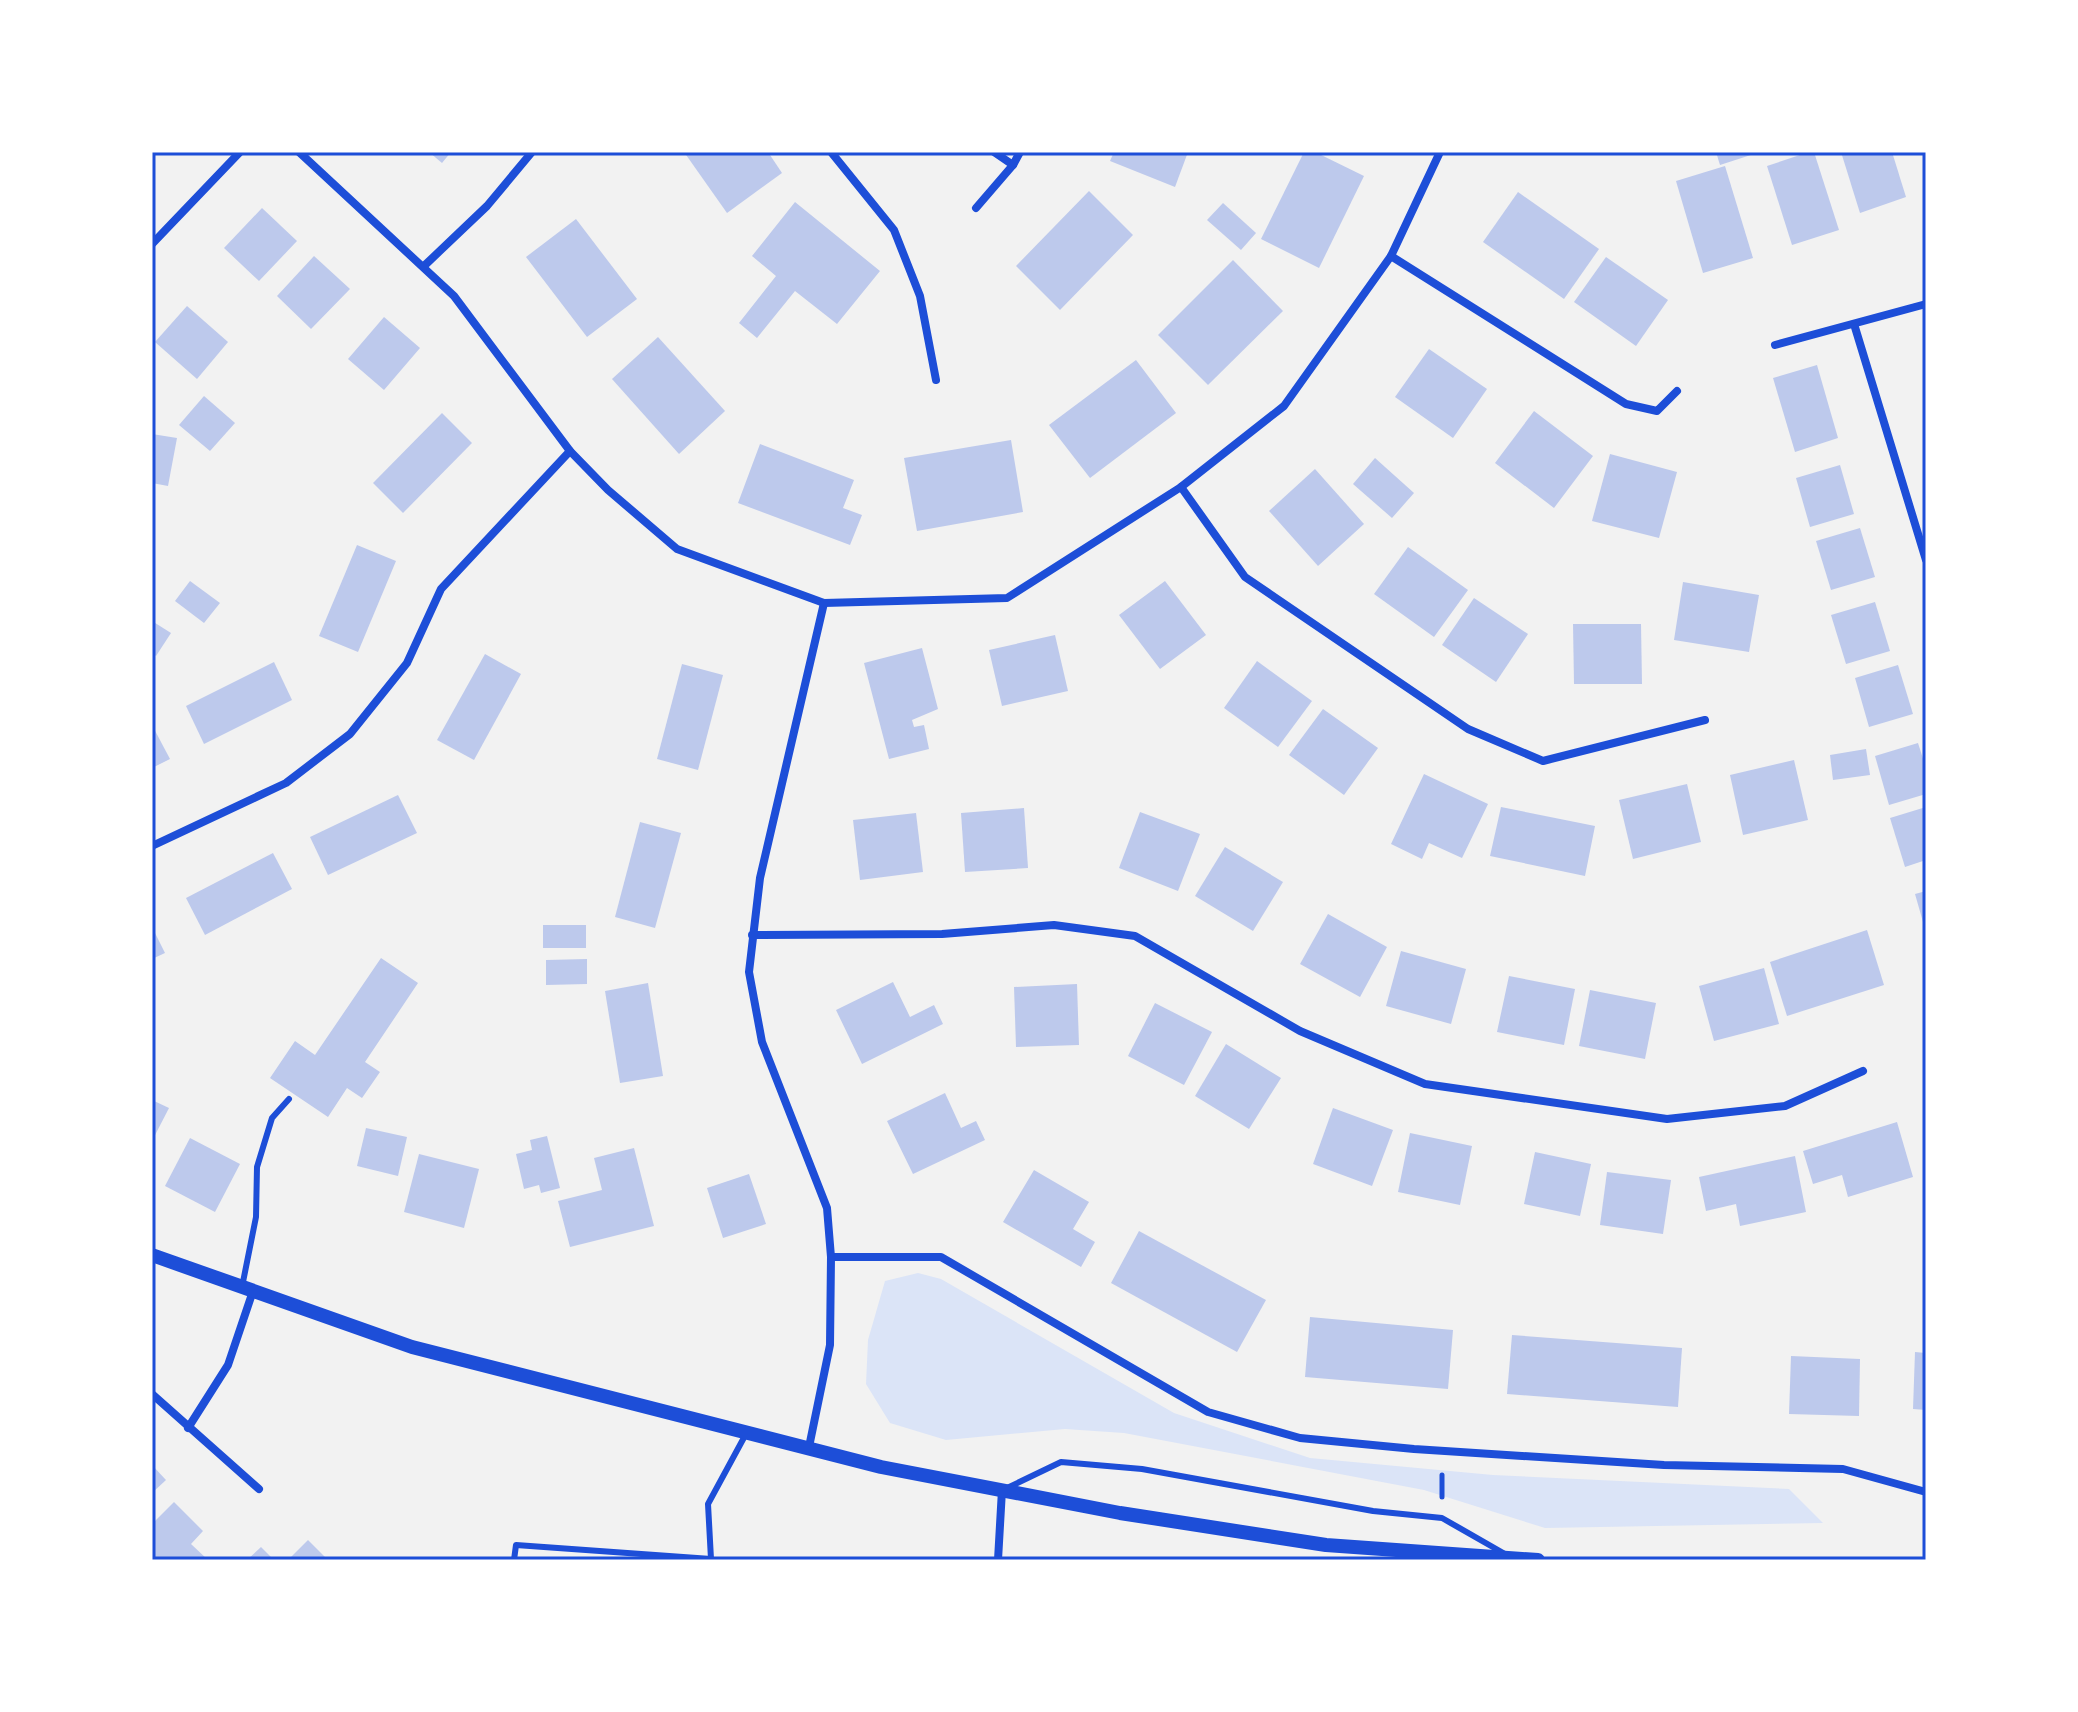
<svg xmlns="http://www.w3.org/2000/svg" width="2078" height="1712" font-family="'IBM Plex Sans',sans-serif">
  <rect width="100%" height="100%" fill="#f2f2f2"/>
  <!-- green -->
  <path fill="#dbe4f7" d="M918 1273 941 1279 1174 1413 1310 1458 1493 1475 1789 1489 1823 1523 1545 1528 1424 1490 1124 1433 1065 1429 946 1440 890 1423 866 1384 868 1340 885 1281Z"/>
  <!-- building -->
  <g fill="#bdc9ec">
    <path d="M429 152H451L442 163Z"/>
    <path d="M684 152H768L782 173 727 213Z"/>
    <path d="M1114 152H1188L1175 187 1110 161Z"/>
    <path d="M1304 152H1315L1364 176 1319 268 1261 239Z"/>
    <path d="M1716 152H1757V153L1720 165Z"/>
    <path d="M1809 152H1814L1839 230 1792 245 1767 166Z"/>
    <path d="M1841 152H1892L1906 197 1860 213Z"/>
    <path d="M1725 166 1753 258 1703 273 1676 181Z"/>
    <path d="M1089 191 1133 235 1060 310 1016 266Z"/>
    <path d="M1518 192 1599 249 1564 299 1483 242Z"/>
    <path d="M795 202 880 271 837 324 795 291 757 338 739 323 776 276 752 256Z"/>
    <path d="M1223 203 1256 233 1241 250 1207 220Z"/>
    <path d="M262 208 297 241 259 281 224 248Z"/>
    <path d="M576 219 637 299 587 337 526 257Z"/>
    <path d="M314 256 350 289 311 329 277 296Z"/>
    <path d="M1606 257 1668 300 1636 346 1574 302Z"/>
    <path d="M1233 260 1283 311 1208 385 1158 335Z"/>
    <path d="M187 306 228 342 197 379 155 342Z"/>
    <path d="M384 317 420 348 384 390 348 359Z"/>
    <path d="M658 337 725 411 679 454 612 379Z"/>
    <path d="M1429 349 1487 389 1453 438 1395 397Z"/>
    <path d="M1136 360 1176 413 1090 478 1049 425Z"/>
    <path d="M1817 365 1838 438 1795 452 1773 378Z"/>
    <path d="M204 396 235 423 210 451 179 425Z"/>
    <path d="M1534 411 1593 456 1554 508 1495 463Z"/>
    <path d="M442 413 472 443 403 513 373 483Z"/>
    <path d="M152 434 177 438 168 486 152 483Z"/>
    <path d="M1011 440 1023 512 917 531 904 458Z"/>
    <path d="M760 444 854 480 843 508 862 515 850 545 738 503Z"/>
    <path d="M1610 454 1677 472 1659 538 1592 521Z"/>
    <path d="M1375 458 1414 493 1392 518 1353 484Z"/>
    <path d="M1840 465 1854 514 1810 527 1796 478Z"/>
    <path d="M1315 469 1364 524 1318 566 1269 511Z"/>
    <path d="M1860 528 1875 577 1831 590 1816 541Z"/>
    <path d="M357 545 396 561 358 652 319 636Z"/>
    <path d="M1408 547 1468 590 1434 637 1374 594Z"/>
    <path d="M190 581 220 603 204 623 175 601Z"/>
    <path d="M1165 581 1206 635 1160 669 1119 615Z"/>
    <path d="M1683 582 1759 595 1749 652 1674 640Z"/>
    <path d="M1474 598 1528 634 1496 682 1442 645Z"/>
    <path d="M1875 602 1890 651 1846 664 1831 615Z"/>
    <path d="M152 621 171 633 156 656 152 653Z"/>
    <path d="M1573 624H1641L1642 684H1574Z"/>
    <path d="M1055 635 1068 691 1002 706 989 650Z"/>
    <path d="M922 648 938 709 912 720 914 727 924 725 929 749 889 759 864 663Z"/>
    <path d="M485 654 521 674 474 760 437 740Z"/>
    <path d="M1257 661 1312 701 1278 747 1224 708Z"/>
    <path d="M274 662 292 700 204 744 186 706Z"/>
    <path d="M682 664 723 675 698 770 657 759Z"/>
    <path d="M1898 665 1913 714 1869 727 1855 678Z"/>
    <path d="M1323 709 1378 748 1344 795 1289 755Z"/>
    <path d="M152 725 170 759 152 768Z"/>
    <path d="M1918 743 1926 768V794L1889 805 1875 756Z"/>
    <path d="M1866 749 1870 775 1833 780 1830 755Z"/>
    <path d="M1794 760 1808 820 1743 835 1730 775Z"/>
    <path d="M1424 774 1488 804 1462 858 1429 843 1422 859 1391 844Z"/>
    <path d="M1687 784 1701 842 1633 859 1619 800Z"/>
    <path d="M398 795 417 833 328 875 310 837Z"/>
    <path d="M1501 807 1595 826 1585 876 1490 856Z"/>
    <path d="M1926 807V860L1905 867 1890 818Z"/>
    <path d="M1024 808 1028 868 965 872 961 813Z"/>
    <path d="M1140 812 1200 834 1178 891 1119 868Z"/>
    <path d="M916 813 923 872 860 880 853 820Z"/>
    <path d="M640 822 681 833 655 928 615 917Z"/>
    <path d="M1225 847 1283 882 1253 931 1195 896Z"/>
    <path d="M273 853 292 889 205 935 186 898Z"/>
    <path d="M1926 891V929H1925L1915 894Z"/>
    <path d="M1328 914 1387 947 1360 997 1300 964Z"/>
    <rect x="543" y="925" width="43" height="23"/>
    <path d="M152 927 165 953 152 959Z"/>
    <path d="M1867 930 1884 985 1787 1016 1770 962Z"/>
    <path d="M1401 951 1466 969 1451 1024 1386 1006Z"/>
    <path d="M381 958 418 983 365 1062 380 1072 362 1098 347 1088 328 1117 270 1078 295 1041 315 1055Z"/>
    <path d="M587 959V984L546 985V960Z"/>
    <path d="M1764 968 1779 1024 1714 1041 1699 986Z"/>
    <path d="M1509 976 1575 989 1564 1045 1497 1032Z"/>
    <path d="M893 982 910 1017 934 1005 943 1024 862 1064 836 1010Z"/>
    <path d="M648 983 663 1076 620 1083 605 991Z"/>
    <path d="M1077 984 1079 1045 1016 1047 1014 987Z"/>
    <path d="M1590 990 1656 1003 1645 1059 1579 1046Z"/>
    <path d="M1155 1003 1212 1032 1184 1085 1128 1056Z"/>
    <path d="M1226 1044 1281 1078 1249 1129 1195 1096Z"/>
    <path d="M945 1093 961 1128 976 1121 985 1140 913 1174 887 1121Z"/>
    <path d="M152 1100 169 1108 152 1141Z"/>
    <path d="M1333 1108 1393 1130 1372 1186 1313 1164Z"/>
    <path d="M1897 1122 1913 1177 1848 1197 1842 1175 1813 1184 1803 1151Z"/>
    <path d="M366 1128 407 1137 398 1176 357 1166Z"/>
    <path d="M1410 1133 1472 1146 1460 1205 1398 1192Z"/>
    <path d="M547 1136 560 1188 541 1193 539 1185 524 1189 516 1154 532 1150 530 1140Z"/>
    <path d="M190 1138 240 1164 215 1212 165 1186Z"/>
    <path d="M634 1148 654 1226 570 1247 558 1201 602 1190 594 1158Z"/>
    <path d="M1535 1152 1591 1164 1580 1216 1524 1204Z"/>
    <path d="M419 1154 479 1169 464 1228 404 1212Z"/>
    <path d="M1795 1156 1806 1212 1740 1226 1736 1204 1706 1211 1699 1177Z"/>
    <path d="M1034 1170 1089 1202 1073 1229 1095 1242 1081 1267 1003 1222Z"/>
    <path d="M1607 1172 1671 1180 1663 1234 1600 1225Z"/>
    <path d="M749 1174 766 1224 723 1238 707 1188Z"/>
    <path d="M1139 1231 1266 1300 1237 1352 1111 1283Z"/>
    <path d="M1310 1317 1453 1330 1448 1389 1305 1377Z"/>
    <path d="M1512 1335 1682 1348 1678 1407 1507 1394Z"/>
    <path d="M1915 1352 1926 1353V1410L1913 1409Z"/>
    <path d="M1791 1356 1860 1359 1859 1416 1789 1414Z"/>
    <path d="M152 1465 166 1480 152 1493Z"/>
    <path d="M174 1502 203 1531 191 1544 208 1560H152V1524Z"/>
    <path d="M308 1540 328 1560H288Z"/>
    <path d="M261 1547 274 1560H247Z"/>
  </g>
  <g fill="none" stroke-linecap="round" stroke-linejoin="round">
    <!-- path -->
    <path stroke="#1d4ed8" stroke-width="5" d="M1442 1497V1475"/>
    <!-- service -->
    <g stroke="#1d4ed8" stroke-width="6">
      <path d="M242 1287 256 1217 257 1167 272 1118 289 1099"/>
      <path d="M1005 1489 1061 1462 1142 1469 1373 1511 1442 1518 1505 1554"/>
      <path d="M711 1559 708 1504 747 1432"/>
      <path d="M514 1560 516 1545 711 1559"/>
    </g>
    <!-- minor -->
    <g stroke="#1d4ed8" stroke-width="8">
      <path d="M299 152 454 296 570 451 608 490 677 549 824 603 1007 598 1181 487 1284 406 1391 256 1440 152"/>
      <path d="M831 152 894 230 920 296 936 380"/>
      <path d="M994 152 1013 165"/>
      <path d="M976 208 1013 165 1020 152"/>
      <path d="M152 244 240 152"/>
      <path d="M1391 256 1626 404 1657 411 1677 391"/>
      <path d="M424 266 487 206 532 152"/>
      <path d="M1854 324 1926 560"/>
      <path d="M1775 345 1926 304"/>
      <path d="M1181 487 1245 577 1468 729 1543 761 1705 720"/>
      <path d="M152 846 286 783 350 734 407 663 441 589 570 451"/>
      <path d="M752 935 942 934 1054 925 1135 936 1300 1031 1425 1084 1667 1119 1785 1106 1863 1071"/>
      <path d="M831 1257H941L1208 1412 1300 1438 1414 1449 1664 1465 1843 1469 1926 1492"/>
      <path d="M152 1394 259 1489"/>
      <path d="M188 1428 228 1365 253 1291"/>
      <path d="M809 1447 830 1345 831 1257 827 1208 762 1042 749 972 760 878 824 603"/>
      <path d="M998 1560 1002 1490"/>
    </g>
    <!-- tertiary -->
    <path stroke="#1d4ed8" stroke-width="14" d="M152 1255 412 1347 881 1467 1120 1513 1326 1545 1538 1560"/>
  </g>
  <!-- border -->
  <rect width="2078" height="1712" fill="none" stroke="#ffffff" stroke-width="308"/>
  <rect x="154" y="154" width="1770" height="1404" fill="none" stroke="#1d4ed8" stroke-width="3"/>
</svg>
